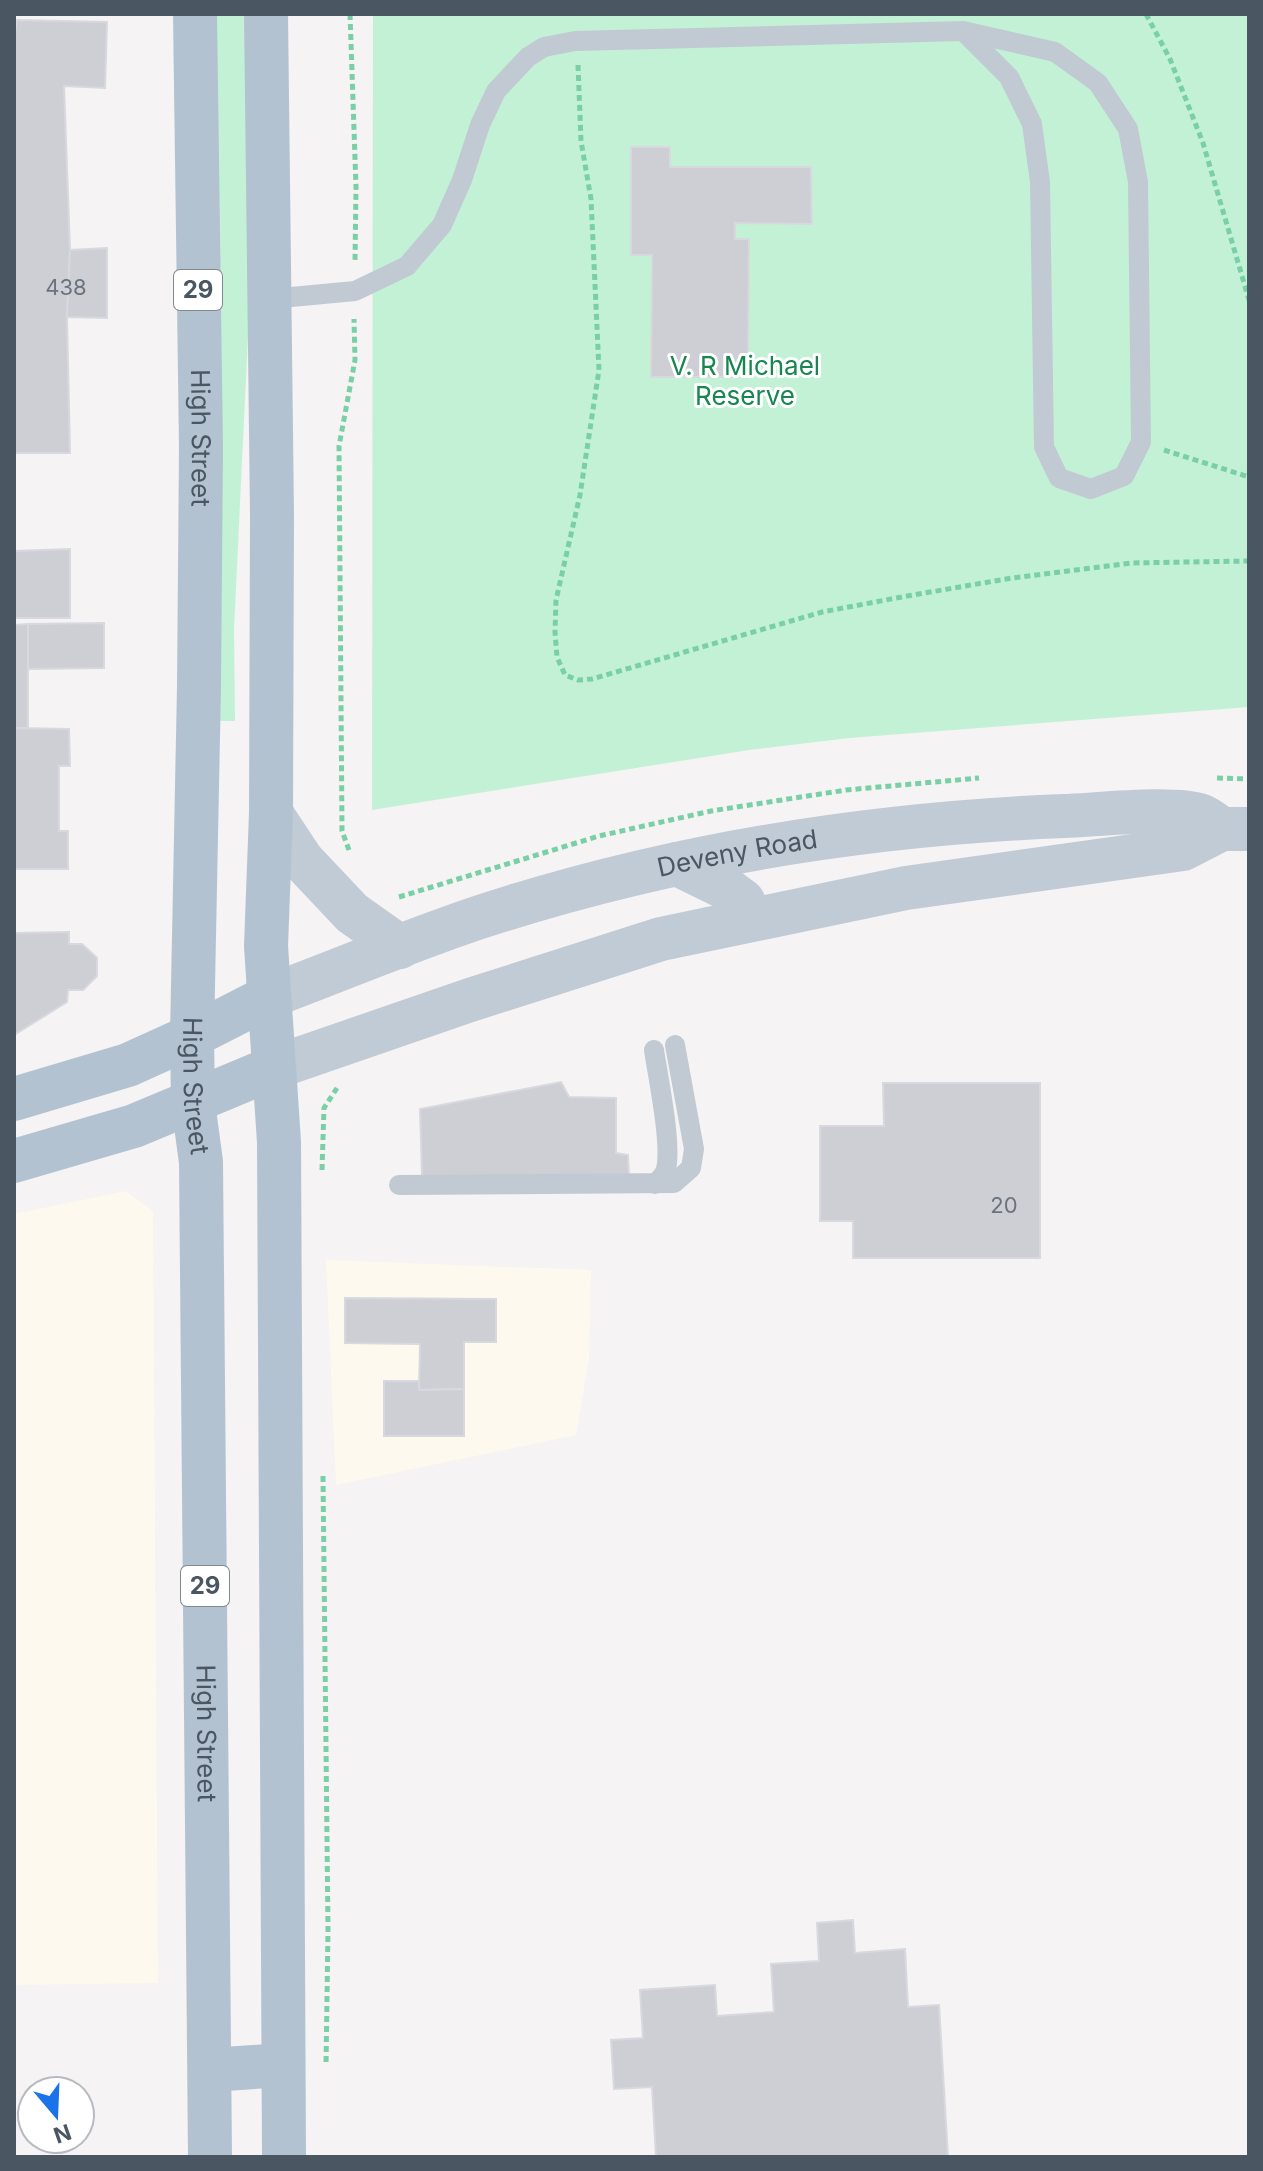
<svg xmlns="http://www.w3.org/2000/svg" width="1263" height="2171" font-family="Inter,sans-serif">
	<rect width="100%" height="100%" fill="#f5f3f3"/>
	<g fill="#fdf9ef">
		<polygon points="126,1191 153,1211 158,1983 14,1985 14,1214"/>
		<polygon points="326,1260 591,1270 589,1359 576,1435 336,1485"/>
	</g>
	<g fill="#c3f1d5">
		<polygon points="214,14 248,14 248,336 234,629 235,721 219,721"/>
		<polygon points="373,14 1249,14 1249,707 849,738 749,750 372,810"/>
	</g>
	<g fill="#cdcfd5" stroke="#d7d9de" stroke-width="2">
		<polygon points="17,20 107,22 105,88 64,86 70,250 67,317 70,453 14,453 14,39"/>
		<polygon points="631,147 670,147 670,167 811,167 812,224 735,223 735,239 749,239 748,377 651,377 652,255 631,255"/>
		<polygon points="107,248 107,318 67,317 70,250"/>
		<polygon points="70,549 70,618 14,618 14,551"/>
		<polygon points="104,623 104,668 27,669 28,624"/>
		<polygon points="28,624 28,728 14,728 14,625"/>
		<polygon points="14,728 69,729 70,766 59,766 59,831 68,831 68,869 14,869"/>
		<polygon points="69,932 69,944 82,944 97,958 97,976 83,990 68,990 67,1002 14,1035 14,933"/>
		<polygon points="561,1082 569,1097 616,1098 616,1153 628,1155 629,1177 422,1177 420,1109"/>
		<polygon points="883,1083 1040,1083 1040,1258 853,1258 853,1221 820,1221 820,1126 884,1126"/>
		<polygon points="345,1298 496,1299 496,1342 464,1342 464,1389 419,1390 420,1344 345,1343"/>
		<polygon points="384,1381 419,1381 419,1390 464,1389 464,1436 384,1436"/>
		<polygon points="853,1920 855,1953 905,1949 908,2007 939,2005 948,2157 656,2157 652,2087 614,2089 611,2040 643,2038 640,1990 715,1985 717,2016 774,2012 771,1964 819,1961 817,1923"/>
	</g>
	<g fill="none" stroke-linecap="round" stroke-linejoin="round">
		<g stroke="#7ad0a6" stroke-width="5" stroke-dasharray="6 4" stroke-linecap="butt">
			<polyline points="350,14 356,187 355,261"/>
			<polyline points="1146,14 1170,59 1203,143 1249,300"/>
			<polyline points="578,65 581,141 591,199 599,370 580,495 556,600 555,632 557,657 565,675 578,680 592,679 822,612 907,596 1012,578 1131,563 1249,561"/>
			<polyline points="1164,450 1249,477"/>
			<polyline points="1217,778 1249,779"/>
			<polyline points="349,850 342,831 339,446 355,360 354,319"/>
			<polyline points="399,897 599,836 711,811 846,790 979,778"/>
			<polyline points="322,1170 324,1108 337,1088"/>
			<polyline points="323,1476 328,1929 326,2066"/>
		</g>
		<g stroke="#c1cad2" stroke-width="20">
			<polyline points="270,299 355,291 407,266 442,225 462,180 480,125 496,91 528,57 544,47 575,41 963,31 1055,52 1098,83 1128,129 1138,182 1141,442 1124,476 1091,489 1059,478 1044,447 1040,182 1032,124 1009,77 963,31"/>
			<path d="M654,1050c4,27 18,94 12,119 -2,7 -6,10 -11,15"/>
			<polyline points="399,1185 674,1183 691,1168 694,1149 675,1045"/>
		</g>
		<g stroke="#c1cbd6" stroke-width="44">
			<polyline points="271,813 302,860 352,913 400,947"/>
			<polyline points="677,864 724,887 743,901 751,919"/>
			<path id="s1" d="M268,997c69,-26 138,-55 209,-79 189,-62 387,-94 587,-102 31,-1 112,-10 138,0 7,3 14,9 20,13"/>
			<polyline points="273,1068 470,1000 661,939 906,888 1183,849 1222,829 1249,829"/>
		</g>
		<g stroke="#b3c2d1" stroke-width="44">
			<path id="s2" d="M195,14l6,434 -2,239 -7,349 1,67 8,59 9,995"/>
			<polyline points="266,14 272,516 271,813 266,946 279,1142 284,2157"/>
			<polyline points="14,1099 128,1065 192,1036 268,997"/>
			<polyline points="14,1161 134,1126 273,1068"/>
			<polyline points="210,2070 283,2065"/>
		</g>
	</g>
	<g text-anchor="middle" stroke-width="6" stroke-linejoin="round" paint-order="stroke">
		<g font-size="22" fill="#6b747e">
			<text x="66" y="295">438</text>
			<text x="1004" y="1213">20</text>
		</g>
		<g fill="#fff" stroke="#808990" stroke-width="2">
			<rect x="174" y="270" width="48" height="40" rx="6"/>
			<rect x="181" y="1566" width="48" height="40" rx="6"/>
		</g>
		<g font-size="24" font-weight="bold" fill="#4a5661">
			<text x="198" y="298">29</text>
			<text x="205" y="1594">29</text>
		</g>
		<g font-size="26" fill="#17864f" stroke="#fff">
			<text x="745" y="375">V. R Michael<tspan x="745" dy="30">Reserve</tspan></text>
		</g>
		<g font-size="26" fill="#4a5661" stroke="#fff">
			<text dy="9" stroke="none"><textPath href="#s2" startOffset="424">High Street</textPath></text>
			<text dy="9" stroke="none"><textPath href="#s1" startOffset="492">Deveny Road</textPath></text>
			<text dy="9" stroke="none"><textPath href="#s2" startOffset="1072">High Street</textPath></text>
			<text dy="9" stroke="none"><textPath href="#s2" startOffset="1720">High Street</textPath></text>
		</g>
	</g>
	<rect width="1263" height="2171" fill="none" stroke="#4a5661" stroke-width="32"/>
	<g transform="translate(56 2115) rotate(161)"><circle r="38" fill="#ffffff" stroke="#b7bbc0" stroke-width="2"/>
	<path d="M0-6L14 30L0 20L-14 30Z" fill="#1a73e8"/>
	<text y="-12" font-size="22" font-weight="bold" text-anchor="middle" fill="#4a5661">N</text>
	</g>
</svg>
